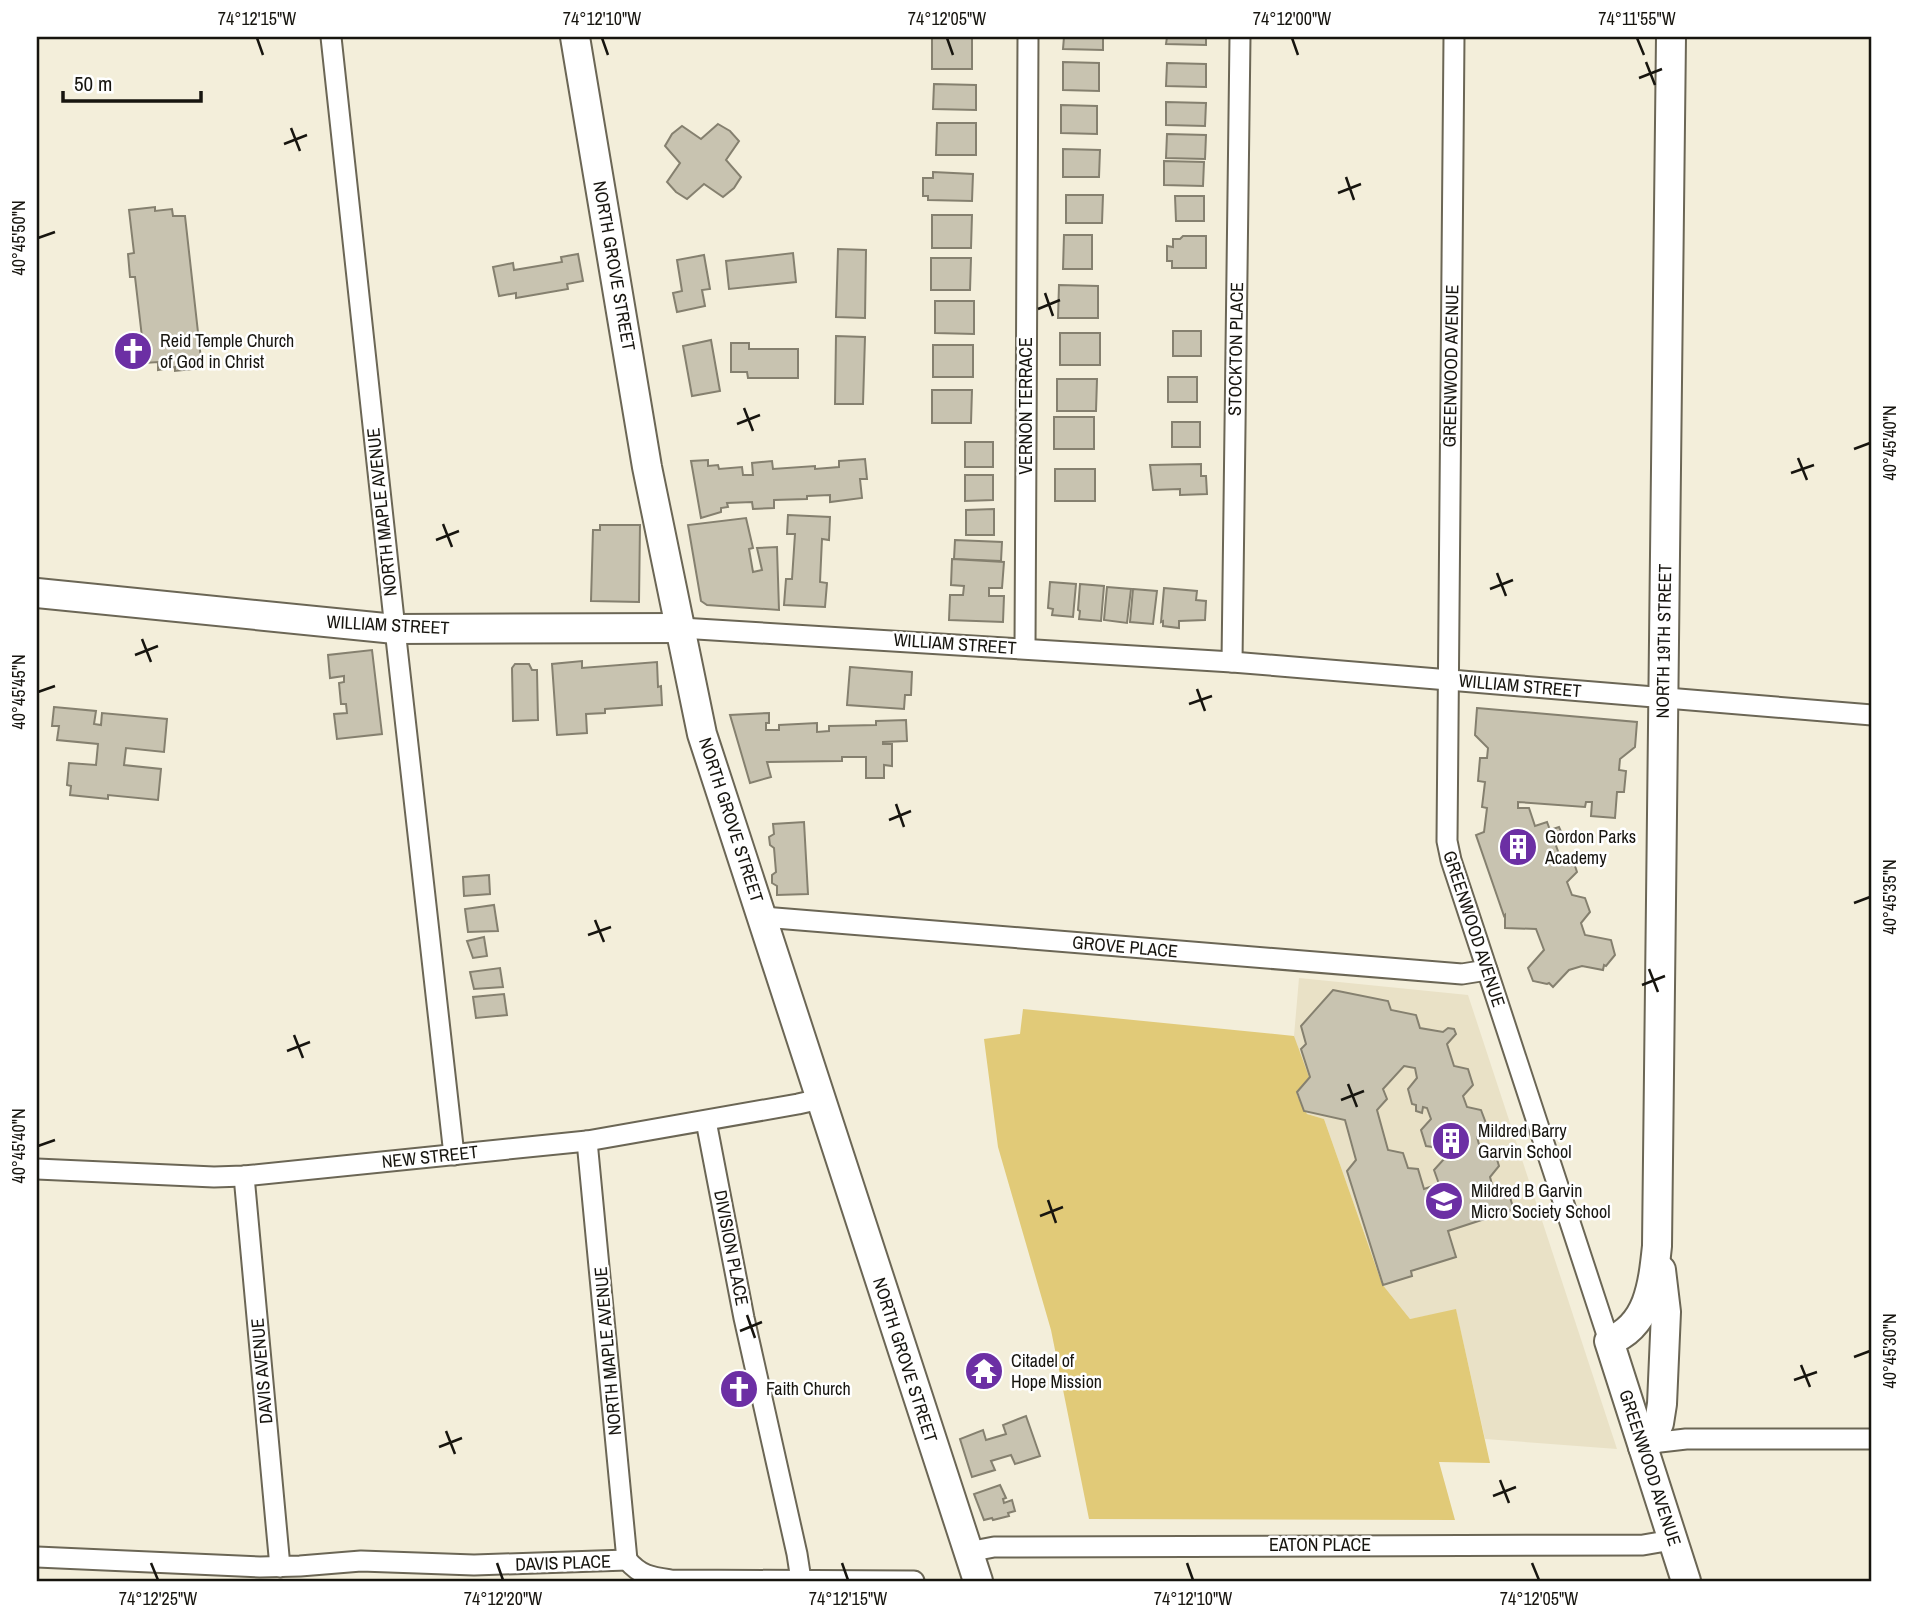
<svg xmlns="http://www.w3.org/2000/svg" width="1909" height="1618" font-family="'Archivo Narrow',sans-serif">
	<rect width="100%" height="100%" fill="#f3eeda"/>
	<polygon fill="#e9e1c6" points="1299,978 1468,995 1617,1449 1485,1439 1456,1310 1410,1319 1382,1284 1324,1119 1307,1114 1297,1094 1294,1036"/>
	<polygon fill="#e1ca78" points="1023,1009 1294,1036 1309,1077 1297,1095 1307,1114 1324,1119 1382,1284 1410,1319 1456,1309 1490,1463 1439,1462 1455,1520 1089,1519 1051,1330 998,1147 984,1039 1020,1034"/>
	<g fill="#c8c3b0" stroke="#85806f" stroke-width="2" fill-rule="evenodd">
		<rect x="932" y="37" width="40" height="32"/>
		<polygon points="1064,37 1103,37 1103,50 1063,49"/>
		<polygon points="1167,37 1206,37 1206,45 1166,44"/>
		<polygon points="1063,62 1099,63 1099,91 1063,90"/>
		<polygon points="1167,63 1206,64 1206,87 1166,86"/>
		<polygon points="934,84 976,85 976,110 933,109"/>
		<polygon points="1166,102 1206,103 1205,126 1166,125"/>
		<polygon points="1061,105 1097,106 1097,134 1061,133"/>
		<polygon points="937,123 976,123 976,155 936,155"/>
		<polygon points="718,124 730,131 739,141 726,160 741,177 734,188 723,197 704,184 687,199 676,192 667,182 680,163 665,146 672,134 682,126 701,139"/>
		<polygon points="1167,134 1206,135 1205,159 1166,158"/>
		<polygon points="1063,149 1100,150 1099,177 1063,177"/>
		<polygon points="1164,161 1204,162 1203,186 1164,185"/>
		<polygon points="933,172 973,174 972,201 928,200 928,196 923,196 923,178 933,178"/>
		<polygon points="1066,195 1103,195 1102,223 1066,223"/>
		<polygon points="1175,196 1204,196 1204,221 1176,221"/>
		<polygon points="155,207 155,211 172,209 173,216 185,216 202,368 175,371 175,367 158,370 158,362 145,363 135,277 130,277 128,254 134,253 129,210"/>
		<polygon points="932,215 972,215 971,248 932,248"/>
		<polygon points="1064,235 1092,235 1092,269 1063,269"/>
		<polygon points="1183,236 1206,236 1206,268 1172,268 1172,261 1167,261 1167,246 1173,247 1173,239 1180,239"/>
		<polygon points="838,249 866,250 865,318 836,317"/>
		<polygon points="793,253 796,282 729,289 726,261"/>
		<polygon points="578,254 583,281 567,284 568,289 516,298 516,293 499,296 493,267 513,263 514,270 562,262 561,257"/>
		<polygon points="704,255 710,289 702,290 705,306 677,312 673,293 682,291 677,260"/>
		<polygon points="931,258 971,258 970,290 931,290"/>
		<polygon points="1059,285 1098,286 1098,318 1058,318"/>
		<polygon points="935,301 974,301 974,334 935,333"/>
		<rect x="1173" y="331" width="28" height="25"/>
		<rect x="1060" y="333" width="40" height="32"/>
		<polygon points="836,336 865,337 863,404 835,404"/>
		<polygon points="711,340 720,391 692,396 683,346"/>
		<polygon points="731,343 749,343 749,349 798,349 798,378 748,378 747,372 731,372"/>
		<rect x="933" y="345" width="40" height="32"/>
		<rect x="1168" y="377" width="29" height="25"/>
		<polygon points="1057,379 1097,379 1096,411 1057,411"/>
		<polygon points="932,390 972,390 971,423 932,423"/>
		<rect x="1054" y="417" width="40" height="32"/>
		<rect x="1172" y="422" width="28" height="25"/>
		<rect x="965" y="442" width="28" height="25"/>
		<polygon points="865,459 867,479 860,479 862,498 830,502 830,495 807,496 807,499 774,500 774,508 753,509 752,502 727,503 728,507 721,508 721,512 701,518 691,461 708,460 708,466 718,465 719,469 742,467 743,475 753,475 752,463 772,461 773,469 815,466 815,469 839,467 839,461"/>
		<polygon points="1201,464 1201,476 1206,476 1207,494 1180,495 1180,489 1153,490 1150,465"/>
		<rect x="1055" y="469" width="40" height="32"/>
		<polygon points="965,475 993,475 993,500 965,501"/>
		<polygon points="994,509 994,535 966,535 966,510"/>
		<polygon points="788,515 830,517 829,540 822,539 820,582 827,583 825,607 784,605 786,579 792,579 795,534 787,534"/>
		<polygon points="746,518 753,548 749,549 753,572 762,570 757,548 777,547 779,610 707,605 701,601 688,525"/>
		<polygon points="600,525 640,525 639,602 591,601 593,530 600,530"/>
		<polygon points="955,540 1002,542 1001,561 954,559"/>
		<polygon points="952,559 1004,562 1002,588 989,588 989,596 1004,596 1003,622 949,620 950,595 963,595 964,586 951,585"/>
		<polygon points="1050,582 1076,584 1073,617 1052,615 1053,609 1048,608"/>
		<polygon points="1080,584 1104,586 1101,621 1079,619 1080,611 1078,610"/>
		<polygon points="1107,587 1131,589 1127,623 1104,620"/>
		<polygon points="1164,588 1197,591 1196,600 1206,601 1205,620 1179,621 1179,628 1163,626 1163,621 1161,622"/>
		<polygon points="1133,589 1157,591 1153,624 1130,622"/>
		<polygon points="372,650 382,734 337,739 334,714 347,713 346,704 341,704 339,683 344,682 344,676 330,678 328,655"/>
		<polygon points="582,661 582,668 657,662 658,687 661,686 662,705 605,709 605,713 586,714 587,733 557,735 552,664"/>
		<polygon points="515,664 529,664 532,670 537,670 538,720 513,721 512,668"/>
		<polygon points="850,667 912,672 911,695 905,695 904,709 847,705"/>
		<polygon points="54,707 96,711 94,724 101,725 102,713 167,719 164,752 126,748 124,765 161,769 158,800 108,795 108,799 70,795 71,786 67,785 69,763 96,765 98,744 57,740 59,726 52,726"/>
		<polygon points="1477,708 1637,722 1635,747 1620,759 1619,770 1626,771 1624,792 1617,792 1615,818 1591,816 1592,802 1586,802 1585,807 1518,802 1518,808 1529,808 1535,826 1547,822 1550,830 1559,827 1563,836 1554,840 1559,854 1572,857 1577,872 1567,882 1572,895 1585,898 1590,912 1581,923 1585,935 1611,940 1615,955 1606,966 1604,965 1603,970 1582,966 1569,970 1553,987 1549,983 1547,984 1533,981 1528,968 1544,950 1536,929 1505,928 1505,915 1504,916 1476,835 1484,832 1487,808 1482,807 1485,782 1478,781 1480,758 1487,758 1488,748 1475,735"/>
		<polygon points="769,713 769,723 766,723 766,730 779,730 779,725 817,723 817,732 829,731 829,726 876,725 876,721 906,720 907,741 883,742 883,744 892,744 892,766 884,765 884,778 866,778 866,757 842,757 842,761 767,762 771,777 750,783 730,715"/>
		<polygon points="804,822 808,894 777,895 777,886 772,883 772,875 776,872 774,848 770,845 769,837 774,834 773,824"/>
		<polygon points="489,875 490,894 464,896 463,877"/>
		<polygon points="494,905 498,931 468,932 465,909"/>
		<polygon points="484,937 487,956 473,958 467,941"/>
		<polygon points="500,968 503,987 474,989 470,972"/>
		<path d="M1333,990l55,11 3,9 25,5 4,13 23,4 5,-4 6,1 2,5 -9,10 7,22 14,3 5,16 -10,11 4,11 14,3 6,16 -10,11 3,11 14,2 5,16 -9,11 3,11 15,3 5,16 -4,4 -61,20 8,26 -45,14 1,5 -29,9 -36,-114 9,-11 -11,-40 -41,-9 -7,-19 13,-15 -9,-28 5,-5 -5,-18zM1404,1066l11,2 2,10 -9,11 4,15 4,1v6l6,2 1,-6 4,1 4,11 -10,11 5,16 14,2 4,11 -10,11 5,14 -15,5 -6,-20 -10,-1 -5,-15 -15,-3 -11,-40 10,-11 -4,-10z"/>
		<polygon points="504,994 507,1015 476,1018 473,997"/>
		<polygon points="1026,1416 1040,1456 1015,1464 1011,1455 991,1461 995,1470 972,1477 960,1439 983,1430 986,1440 1006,1434 1003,1425"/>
		<polygon points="1000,1485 1006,1498 1003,1499 1004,1503 1012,1500 1015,1511 1008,1513 1009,1516 993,1520 992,1518 984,1520 974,1494"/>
	</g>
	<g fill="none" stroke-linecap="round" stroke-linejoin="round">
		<defs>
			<g id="street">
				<polyline points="331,37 395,629 454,1155"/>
				<polyline points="1454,37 1447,841 1451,860 1609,1341"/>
				<polyline points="681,628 1232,662 1872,715"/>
				<polyline points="1025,648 1028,37"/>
				<polyline points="1232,662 1240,37"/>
				<polyline points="763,917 1462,974 1487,970"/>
				<polyline points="706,1121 744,1318 797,1554 801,1580"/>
				<polyline points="587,1141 627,1560"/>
				<polyline points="37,1169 214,1177 244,1176 587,1141 798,1104 820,1099"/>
				<polyline points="244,1176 280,1567"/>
				<polyline points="1643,1447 1660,1442 1686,1439 1872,1439"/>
				<polyline points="968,1552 994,1547 1643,1545 1672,1540"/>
				<polyline points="37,1557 260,1567 300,1566 361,1561 474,1565 627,1560"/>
				<path d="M627,1560c14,16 24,17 44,20l243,1"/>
			</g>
			<g id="secondary">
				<polyline points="575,37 647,467 702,734 978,1581"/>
				<path d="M1671,37l-14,1209c-4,38 -8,80 -48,95l77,240"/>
				<polyline points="37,593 395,629 681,628"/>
				<polyline points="1643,1447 1655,1432 1659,1423 1662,1404 1666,1312 1661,1270"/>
			</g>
		</defs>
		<use href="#street" stroke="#6b6655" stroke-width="23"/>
		<use href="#secondary" stroke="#6b6655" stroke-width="32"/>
		<use href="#street" stroke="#fff" stroke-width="19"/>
		<use href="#secondary" stroke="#fff" stroke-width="28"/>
	</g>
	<path fill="none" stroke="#17150f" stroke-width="2.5" d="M257,38l6,17M602,38l6,17M947,38l6,17M1292,38l6,17M1637,38l7,17M1646,62l9,23M1639,78l23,-9M291,128l9,23M284,144l23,-9M1346,177l8,23M1338,193l23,-9M38,238l17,-6M1045,293l8,23M1038,309l22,-9M744,408l9,23M737,424l23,-9M1854,449l16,-6M1798,458l9,22M1791,473l23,-8M443,524l9,23M436,540l23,-9M1497,573l9,23M1490,589l23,-9M142,639l9,23M135,655l23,-9M1197,689l8,22M38,692l17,-6M1189,704l23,-8M896,804l8,23M889,820l22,-9M1854,903l16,-6M595,920l9,22M588,935l23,-8M1649,969l9,23M1642,985l23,-9M294,1035l9,23M287,1051l23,-9M1348,1084l9,23M1341,1100l23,-9M38,1146l17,-6M1048,1200l8,23M1040,1216l23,-9M747,1315l8,23M740,1331l22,-9M1854,1357l16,-6M1801,1365l9,22M1794,1380l23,-8M446,1431l9,23M439,1447l23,-9M1500,1480l9,23M1493,1496l23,-9M151,1563l7,17M497,1563l6,17M842,1563l6,17M1187,1563l6,17M1532,1563l7,17"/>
	<defs>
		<symbol id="church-disc" viewBox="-11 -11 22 22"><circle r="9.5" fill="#6c2fa4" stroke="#fff"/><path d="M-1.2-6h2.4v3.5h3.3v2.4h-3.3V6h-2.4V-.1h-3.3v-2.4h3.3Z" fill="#fff"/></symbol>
		<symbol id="building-disc" viewBox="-11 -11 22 22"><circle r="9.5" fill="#6c2fa4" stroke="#fff"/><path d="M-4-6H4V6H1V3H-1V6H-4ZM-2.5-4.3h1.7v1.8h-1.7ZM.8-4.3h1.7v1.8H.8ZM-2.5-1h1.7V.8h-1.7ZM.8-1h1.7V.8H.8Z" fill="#fff"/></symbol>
		<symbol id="school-disc" viewBox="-11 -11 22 22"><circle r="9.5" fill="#6c2fa4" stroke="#fff"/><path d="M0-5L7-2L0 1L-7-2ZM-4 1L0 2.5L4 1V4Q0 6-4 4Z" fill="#fff"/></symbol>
		<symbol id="temple-disc" viewBox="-11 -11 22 22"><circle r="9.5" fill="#6c2fa4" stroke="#fff"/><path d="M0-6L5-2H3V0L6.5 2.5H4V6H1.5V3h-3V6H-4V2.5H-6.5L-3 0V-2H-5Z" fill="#fff"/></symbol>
	</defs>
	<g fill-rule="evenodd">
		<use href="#church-disc" x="111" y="329" width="44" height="44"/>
		<use href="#building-disc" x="1496" y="825" width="44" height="44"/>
		<use href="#building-disc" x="1429" y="1119" width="44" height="44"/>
		<use href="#school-disc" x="1422" y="1179" width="44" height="44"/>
		<use href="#temple-disc" x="962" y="1349" width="44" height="44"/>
		<use href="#church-disc" x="717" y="1367" width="44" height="44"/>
	</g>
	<g text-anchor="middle" stroke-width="5" stroke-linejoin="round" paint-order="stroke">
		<g font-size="18" fill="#17150f" stroke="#fff">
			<text transform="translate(614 266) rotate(80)" y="6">NORTH GROVE STREET</text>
			<text transform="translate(1236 349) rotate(-89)" y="6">STOCKTON PLACE</text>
			<text transform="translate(1451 366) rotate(-89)" y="6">GREENWOOD AVENUE</text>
			<text transform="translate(1026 406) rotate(-90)" y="6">VERNON TERRACE</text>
			<text transform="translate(382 512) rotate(-96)" y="6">NORTH MAPLE AVENUE</text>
			<text transform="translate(388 625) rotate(3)" y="6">WILLIAM STREET</text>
			<text transform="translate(1664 641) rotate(-89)" y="6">NORTH 19TH STREET</text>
			<text transform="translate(955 644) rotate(4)" y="6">WILLIAM STREET</text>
			<text transform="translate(1520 686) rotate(5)" y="6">WILLIAM STREET</text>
			<text transform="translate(731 820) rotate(72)" y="6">NORTH GROVE STREET</text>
			<text transform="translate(1474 929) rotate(72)" y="6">GREENWOOD AVENUE</text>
			<text transform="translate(1125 947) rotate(5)" y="6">GROVE PLACE</text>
			<text transform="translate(430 1157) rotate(-6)" y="6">NEW STREET</text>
			<text transform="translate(731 1248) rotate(79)" y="6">DIVISION PLACE</text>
			<text transform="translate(608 1351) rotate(-95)" y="6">NORTH MAPLE AVENUE</text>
			<text transform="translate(905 1360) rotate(72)" y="6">NORTH GROVE STREET</text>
			<text transform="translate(262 1371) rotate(-95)" y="6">DAVIS AVENUE</text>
			<text transform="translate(1650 1468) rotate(72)" y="6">GREENWOOD AVENUE</text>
			<text x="1320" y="1551">EATON PLACE</text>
			<text transform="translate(563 1563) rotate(-2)" y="6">DAVIS PLACE</text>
		</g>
		<g font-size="18" fill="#17150f" stroke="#fff" text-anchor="start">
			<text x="160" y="347">Reid Temple Church<tspan x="160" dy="21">of God in Christ</tspan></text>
			<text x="1545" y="843">Gordon Parks<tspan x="1545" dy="21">Academy</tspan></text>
			<text x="1478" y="1137">Mildred Barry<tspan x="1478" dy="21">Garvin School</tspan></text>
			<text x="1471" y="1197">Mildred B Garvin<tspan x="1471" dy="21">Micro Society School</tspan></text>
			<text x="1011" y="1367">Citadel of<tspan x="1011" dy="21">Hope Mission</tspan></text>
			<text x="766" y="1395">Faith Church</text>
		</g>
	</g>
	<rect width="1909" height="1618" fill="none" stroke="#ffffff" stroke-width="77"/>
	<path d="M63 91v10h138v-10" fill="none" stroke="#17150f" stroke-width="3.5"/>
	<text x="74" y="91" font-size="21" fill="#17150f" stroke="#ffffff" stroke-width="5" paint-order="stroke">50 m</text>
	<rect x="38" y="38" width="1832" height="1542" fill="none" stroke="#17150f" stroke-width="2.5"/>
	<g font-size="18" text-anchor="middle" fill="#17150f">
		<text x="257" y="25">74°12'15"W</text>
		<text x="602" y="25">74°12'10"W</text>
		<text x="947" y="25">74°12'05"W</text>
		<text x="1292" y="25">74°12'00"W</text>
		<text x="1637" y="25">74°11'55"W</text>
		<text transform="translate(19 238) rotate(-90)" y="6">40°45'50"N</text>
		<text transform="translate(1890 443) rotate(-90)" y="6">40°45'40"N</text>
		<text transform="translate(19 692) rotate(-90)" y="6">40°45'45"N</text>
		<text transform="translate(1890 897) rotate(-90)" y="6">40°45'35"N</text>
		<text transform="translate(19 1146) rotate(-90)" y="6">40°45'40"N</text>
		<text transform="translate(1890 1351) rotate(-90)" y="6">40°45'30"N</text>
		<text x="158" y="1605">74°12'25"W</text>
		<text x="503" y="1605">74°12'20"W</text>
		<text x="848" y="1605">74°12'15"W</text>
		<text x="1193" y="1605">74°12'10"W</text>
		<text x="1539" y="1605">74°12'05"W</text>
	</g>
</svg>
